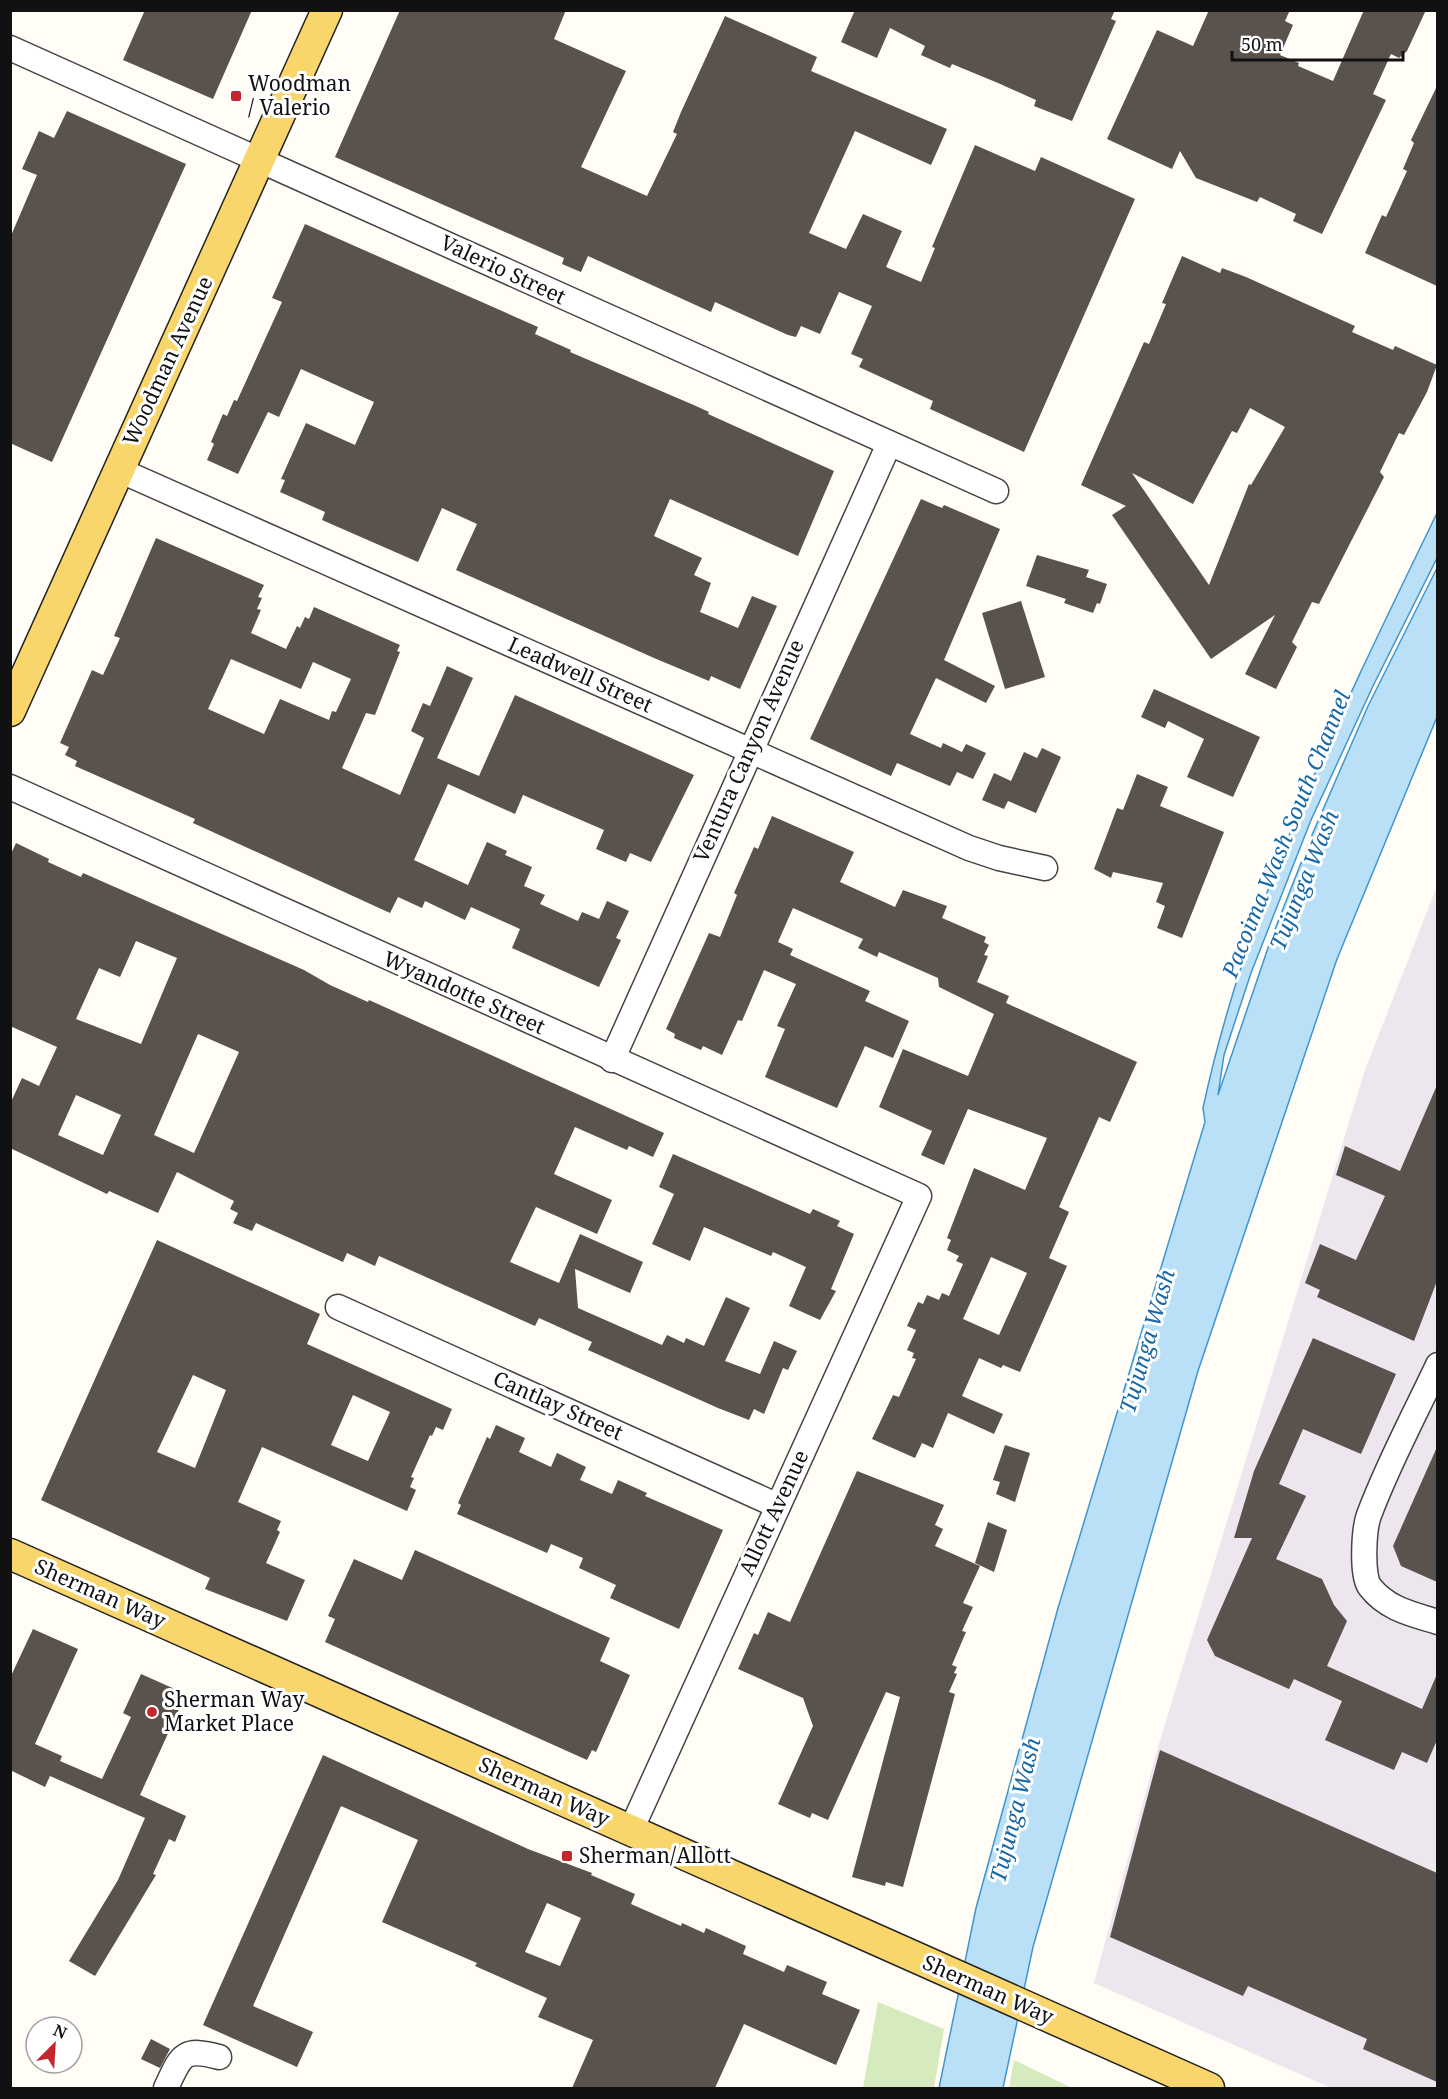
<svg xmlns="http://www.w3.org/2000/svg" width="1448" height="2099" font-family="'Noto Serif',serif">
	<rect width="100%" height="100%" fill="#fffdf5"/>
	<polygon fill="#eee6ef" points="1437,886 1437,2088 1331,2088 1094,1983 1158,1747 1365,1070"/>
	<g fill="#d5ebbd">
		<polygon points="878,2002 944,2029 934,2088 863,2088"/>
		<polygon points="1014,2060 1072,2088 1009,2088"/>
	</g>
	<path fill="#b9e0f7" stroke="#3f96cf" stroke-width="1.5" d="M1437,513v45l-64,128 -62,134 -60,153 -27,82 -6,40 52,-153 42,-107 56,-129 69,-138v149l-100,242 -139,412 -165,576 -30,141h-64l37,-180 82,-300 147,-486 -2,-14c45,-210 141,-403 234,-595z"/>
	<g fill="#5a524d" fill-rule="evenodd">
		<polygon points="145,10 252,10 213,99 123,60"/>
		<polygon points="400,10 566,10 554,39 626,71 581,167 647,196 677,134 673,132 681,112 725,16 817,57 811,71 947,129 931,165 855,131 809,233 846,249 863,214 902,231 886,267 921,282 935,248 932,247 975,145 1035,171 1041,157 1135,199 1024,452 930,409 933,401 859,367 863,359 851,354 872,306 839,292 820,334 801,326 796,337 788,335 715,302 711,312 588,256 581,272 562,264 564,258 335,157"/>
		<polygon points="855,10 1115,10 1111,19 1116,21 1072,121 1034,106 1036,100 998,83 952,64 950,68 921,55 925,46 890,28 877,58 841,42"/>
		<polygon points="1209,10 1290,10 1285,21 1293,25 1280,55 1299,63 1298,66 1333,81 1364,10 1426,10 1407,51 1399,58 1391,54 1373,94 1386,100 1322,234 1293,221 1296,214 1260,197 1257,202 1196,178 1180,151 1172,169 1107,139 1157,30 1193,46"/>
		<polygon points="1437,86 1437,286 1365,253 1382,215 1386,217 1407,171 1403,169 1414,143 1411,140"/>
		<polygon points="67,111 186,164 52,462 10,443 10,238 37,175 22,169 39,131 54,138"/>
		<polygon points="305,224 538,327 535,334 571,350 570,352 696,406 709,412 708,414 834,471 798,556 670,499 654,536 702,558 694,575 711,583 700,612 738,628 752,596 777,606 740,689 711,676 709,681 654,658 456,570 477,524 442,508 418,562 322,520 325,512 280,492 285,480 281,479 306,423 355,445 374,402 301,369 279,417 268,412 238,474 207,460 214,444 211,442 223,414 227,416 234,400 237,401 282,302 272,298"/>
		<path d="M1182,256l38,17 2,-5 24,9 109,49 -3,6 41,18 2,-4 42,19 -10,27 -23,43 -5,-2 -19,39 4,5 -65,127 -7,-2 -20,40 5,5 -21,42 -31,-15 30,-59 -64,44 -99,-144 14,-9 -45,-21 63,-143 5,2 17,-40 -4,-1zM1250,408l35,19 -34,58 -2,-1 -40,101 -77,-112 61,31 39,-73 5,2z"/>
		<polygon points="921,499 942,508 944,505 1000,529 944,660 995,686 986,703 936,678 910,734 941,748 943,743 962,752 966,744 986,753 973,779 957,772 950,786 897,763 891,776 810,739"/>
		<path d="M156,538l108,47 -6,12 4,1 -5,11 4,1 -10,23 35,16 11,-23 3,2 5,-11 4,2 5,-12 86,38 -3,6 3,1 -25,63 -9,-2 -24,55 58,27 24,-57 -13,-7 12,-28 7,3 17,-40 26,12 -36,80 42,18 36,-81 179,80 -43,87 -21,-9 -4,9 -30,-13 8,-19 -81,-35 -8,19 -67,-30 -34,76 54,25 19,-43 20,9 -2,4 27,12 -8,19 21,9 -5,9 38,17 4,-9 17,7 8,-18 22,10 -13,27 5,2 -22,47 -87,-39 8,-19 -49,-22 -6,13 -40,-19 -3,7 -24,-11 -8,16 -197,-90 2,-4 -120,-53 2,-5 -12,-6 4,-8 -9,-4 32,-73 11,5 17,-37 -6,-2zM231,659l70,30 12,-27 38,17 -15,33 -4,-1 -3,9 -49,-21 -16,35 -56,-25z"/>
		<polygon points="1037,555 1089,570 1086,577 1107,584 1100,604 1097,603 1093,613 1064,603 1066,599 1026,586"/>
		<polygon points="1021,601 1045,677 1005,689 982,613"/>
		<polygon points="1154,689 1260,737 1233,797 1187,777 1204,739 1168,721 1165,728 1141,717"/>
		<polygon points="1042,748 1061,757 1036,813 1008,801 1004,809 982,800 994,773 1011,781 1024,752 1037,758"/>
		<polygon points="1137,774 1168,787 1160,806 1224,832 1182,938 1157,928 1165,906 1156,902 1163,883 1113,872 1111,878 1094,869 1117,808 1123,810"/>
		<path d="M772,816l82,36 -14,30 55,25 8,-17 44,16 -5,12 44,19 -2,5 5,3 -5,10 4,1 -11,26 32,14 -3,7 131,59 -27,60 -11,-5 -40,90 10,5 -20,46 18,8 -47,106 -17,-7 -2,3 -22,-10 -17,38 41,18 -9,20 -46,-21 -15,35 -11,-5 -7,15 -43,-19 21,-44 6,2 17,-38 -4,-1 2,-5 -7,-3 9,-20 -9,-4 11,-24 5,2 4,-9 12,5 3,-7 7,3 14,-32 -7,-3 3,-5 -12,-6 4,-10 -4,-2 27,-70 51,22 22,-52 -79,-29 -24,56 -23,-10 11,-24 -53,-24 24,-58 65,27 26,-62 -55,-27 -1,-9 -59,-26 -2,5 -19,-9 5,-9 -70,-31 -15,34 15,7 -3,6 80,36 -5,10 44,20 -16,37 -28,-12 -28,62 -72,-31 20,-48 -8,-3 19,-42 -32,-14 -22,51 -4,-1 -16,35 -19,-9 -2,4 -27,-12 1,-4 -9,-5 43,-96 11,4 17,-42 -3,-2 20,-46 4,2zM991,1257l36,16 -28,62 -36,-16z"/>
		<path d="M16,843l33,16 -1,3 33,15 2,-4 221,97 26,15 38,17 1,-2 295,133 -11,24 -24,-11 -2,4 -52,-23 -21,47 58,26 -15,34 -61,-27 -26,55 49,21 21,-49 63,28 -13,31 -55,-24 3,39 84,37 5,-10 17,8 2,-5 18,8 22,-49 24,11 -25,53 35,13 14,-33 23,10 -9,19 -5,-2 -19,46 -10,-5 -5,11 -31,-12 -130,-58 4,-8 -53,-24 -4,8 -156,-70 -4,10 -28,-13 -4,9 -87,-39 -4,8 -19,-8 5,-10 -8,-4 4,-8 -57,-29 -19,41 -49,-22 -2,3 -97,-46v-44l12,-26 17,8 18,-39 -47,-21v-170zM136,941l41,17 -36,86 -65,-25 23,-51 21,9zM198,1034l41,18 -45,101 -40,-18zM76,1095l45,20 -18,40 -45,-20z"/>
		<polygon points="1437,1085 1437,1281 1414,1341 1317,1297 1320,1290 1305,1283 1320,1244 1356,1260 1385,1196 1336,1175 1345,1146 1400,1171"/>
		<polygon points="673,1154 810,1214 813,1209 840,1221 837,1226 854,1234 831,1289 836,1291 820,1320 789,1306 806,1267 773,1252 771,1256 704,1227 690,1261 652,1244 674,1194 659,1187"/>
		<path d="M157,1240l163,74 -13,30 145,65 -9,21 -7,-3 -4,9 -2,-1 -19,42 3,1 -4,9 6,3 -9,21 -145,-64 -24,55 43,19 -4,9 3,2 -14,31 39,17 -18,41 -82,-32 5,-11 -169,-78zM193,1375l33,15 -31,78 -38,-16zM353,1395l37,17 -22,49 -37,-16z"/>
		<polygon points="1313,1338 1396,1374 1361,1454 1303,1429 1279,1484 1306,1496 1276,1559 1322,1579 1334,1605 1347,1621 1327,1666 1422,1709 1437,1674 1437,1740 1427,1763 1402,1752 1394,1770 1325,1740 1342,1701 1294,1679 1289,1689 1215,1656 1207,1640 1252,1538 1234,1538 1254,1471"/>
		<polygon points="496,1425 525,1438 519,1452 551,1467 557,1453 586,1467 580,1480 612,1494 618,1480 647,1493 645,1496 723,1530 679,1629 610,1598 616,1585 579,1568 583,1558 551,1544 547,1553 457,1514 461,1505 458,1503 487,1437 490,1439"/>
		<polygon points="1005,1445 1030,1453 1015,1502 996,1494 1000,1482 993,1480"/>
		<polygon points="1437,1447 1437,1582 1401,1566 1393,1546"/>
		<polygon points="857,1471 944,1505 935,1525 943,1529 935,1546 980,1566 963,1603 973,1607 962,1631 966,1632 952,1665 957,1667 954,1673 957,1674 949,1692 955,1694 903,1887 886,1882 885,1886 852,1877 900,1697 886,1692 828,1820 812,1813 810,1818 778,1804 813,1726 803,1698 738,1669 754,1633 758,1635 768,1612 790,1622"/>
		<polygon points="988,1522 1007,1530 994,1572 975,1563"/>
		<polygon points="415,1550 610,1638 600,1661 630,1675 596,1752 592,1750 587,1760 325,1642 335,1619 328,1616 354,1559 402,1580"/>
		<polygon points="33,1629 78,1649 35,1744 62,1756 60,1761 102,1779 131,1717 123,1713 141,1674 186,1694 140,1795 186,1816 175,1842 169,1839 153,1874 156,1875 95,1976 69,1961 118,1880 145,1818 50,1776 45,1787 10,1770 10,1678"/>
		<polygon points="1160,1750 1437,1873 1437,2082 1363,2049 1367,2039 1248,1986 1243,1996 1110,1937"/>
		<path d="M323,1755l205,94 64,24 -1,2 44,19 -4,10 50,22 1,-3 22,10 2,-5 40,18 -3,8 41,18 3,-7 40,17 -5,12 38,16 -24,55 -92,-41 -29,64h-143l21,-48 -55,-23 9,-19 -72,-32 2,-3 -95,-41 36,-82 -77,-34 -88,200 60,26 -16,35 -94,-42zM547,1903l34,15 -21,48 -35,-14z"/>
		<polygon points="151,2039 170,2049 160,2068 141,2059"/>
	</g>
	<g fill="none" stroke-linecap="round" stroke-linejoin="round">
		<defs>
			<g id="minor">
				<polyline points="10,48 996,491"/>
				<polyline points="119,470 969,848 999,858 1045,868"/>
				<polyline points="10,787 919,1196 631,1830"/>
				<polyline points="612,1060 889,444"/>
				<polyline points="338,1307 778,1506"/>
				<path d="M1438,1365c-23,49 -50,99 -69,150 -5,13 -8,61 1,72 17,22 42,27 68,35"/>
				<path d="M166,2088c15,-32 16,-41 53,-31"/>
			</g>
			<g id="major">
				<polyline points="10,711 327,10"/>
				<polyline points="10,1554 1209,2088"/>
			</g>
		</defs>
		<use href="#minor" stroke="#444" stroke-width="27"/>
		<use href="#major" stroke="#222" stroke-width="33"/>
		<use href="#minor" stroke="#fff" stroke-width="24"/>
		<use href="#major" stroke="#f9d66b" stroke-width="30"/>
	</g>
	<g fill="#c4262e" stroke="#fff" stroke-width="2">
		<rect x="230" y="90" width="12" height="12" rx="3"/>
		<circle cx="152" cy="1712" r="6"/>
		<rect x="561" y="1850" width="12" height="12" rx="3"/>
	</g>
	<g text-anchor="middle" stroke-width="6" stroke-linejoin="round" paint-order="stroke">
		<g font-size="21" fill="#111" stroke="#fff" text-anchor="start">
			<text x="248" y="91">Woodman<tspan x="248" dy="24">/ Valerio</tspan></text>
			<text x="164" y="1707">Sherman Way<tspan x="164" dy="24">Market Place</tspan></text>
			<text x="579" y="1863">Sherman/Allott</text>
		</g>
		<g font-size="21" fill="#111" stroke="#fff">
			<text transform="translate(503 270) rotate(25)" y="7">Valerio Street</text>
			<text transform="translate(168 361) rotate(-65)" y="7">Woodman Avenue</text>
			<text transform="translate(580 675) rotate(24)" y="7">Leadwell Street</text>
			<text transform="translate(749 751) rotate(-66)" y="7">Ventura Canyon Avenue</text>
			<text transform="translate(464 993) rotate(24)" y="7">Wyandotte Street</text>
			<text transform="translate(558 1406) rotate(24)" y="7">Cantlay Street</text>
			<text transform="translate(774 1513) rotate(-65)" y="7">Allott Avenue</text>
			<text transform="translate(100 1594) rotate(24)" y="7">Sherman Way</text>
			<text transform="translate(544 1792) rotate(24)" y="7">Sherman Way</text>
			<text transform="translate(988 1990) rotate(24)" y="7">Sherman Way</text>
		</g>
		<g font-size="22" font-style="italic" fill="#1768a6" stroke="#fff">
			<text transform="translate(1286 834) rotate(-68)" y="8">Pacoima Wash South Channel</text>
			<text transform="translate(1304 880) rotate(-68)" y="8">Tujunga Wash</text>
			<text transform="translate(1147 1341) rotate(-74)" y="8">Tujunga Wash</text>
			<text transform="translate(1015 1810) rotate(-76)" y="8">Tujunga Wash</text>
		</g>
	</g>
	<rect width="1448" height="2099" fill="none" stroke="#111111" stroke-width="24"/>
	<g transform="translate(54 2045) rotate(24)"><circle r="28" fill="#ffffff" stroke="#a0a0a0" stroke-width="1.5"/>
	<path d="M0-4.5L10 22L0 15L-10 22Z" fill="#c4262e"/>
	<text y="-9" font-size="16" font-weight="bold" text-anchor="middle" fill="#111111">N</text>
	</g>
	<path d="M1232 51v9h171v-9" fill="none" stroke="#111111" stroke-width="3"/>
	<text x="1241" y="51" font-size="18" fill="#111111" stroke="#ffffff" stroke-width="4.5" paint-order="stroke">50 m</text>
</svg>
